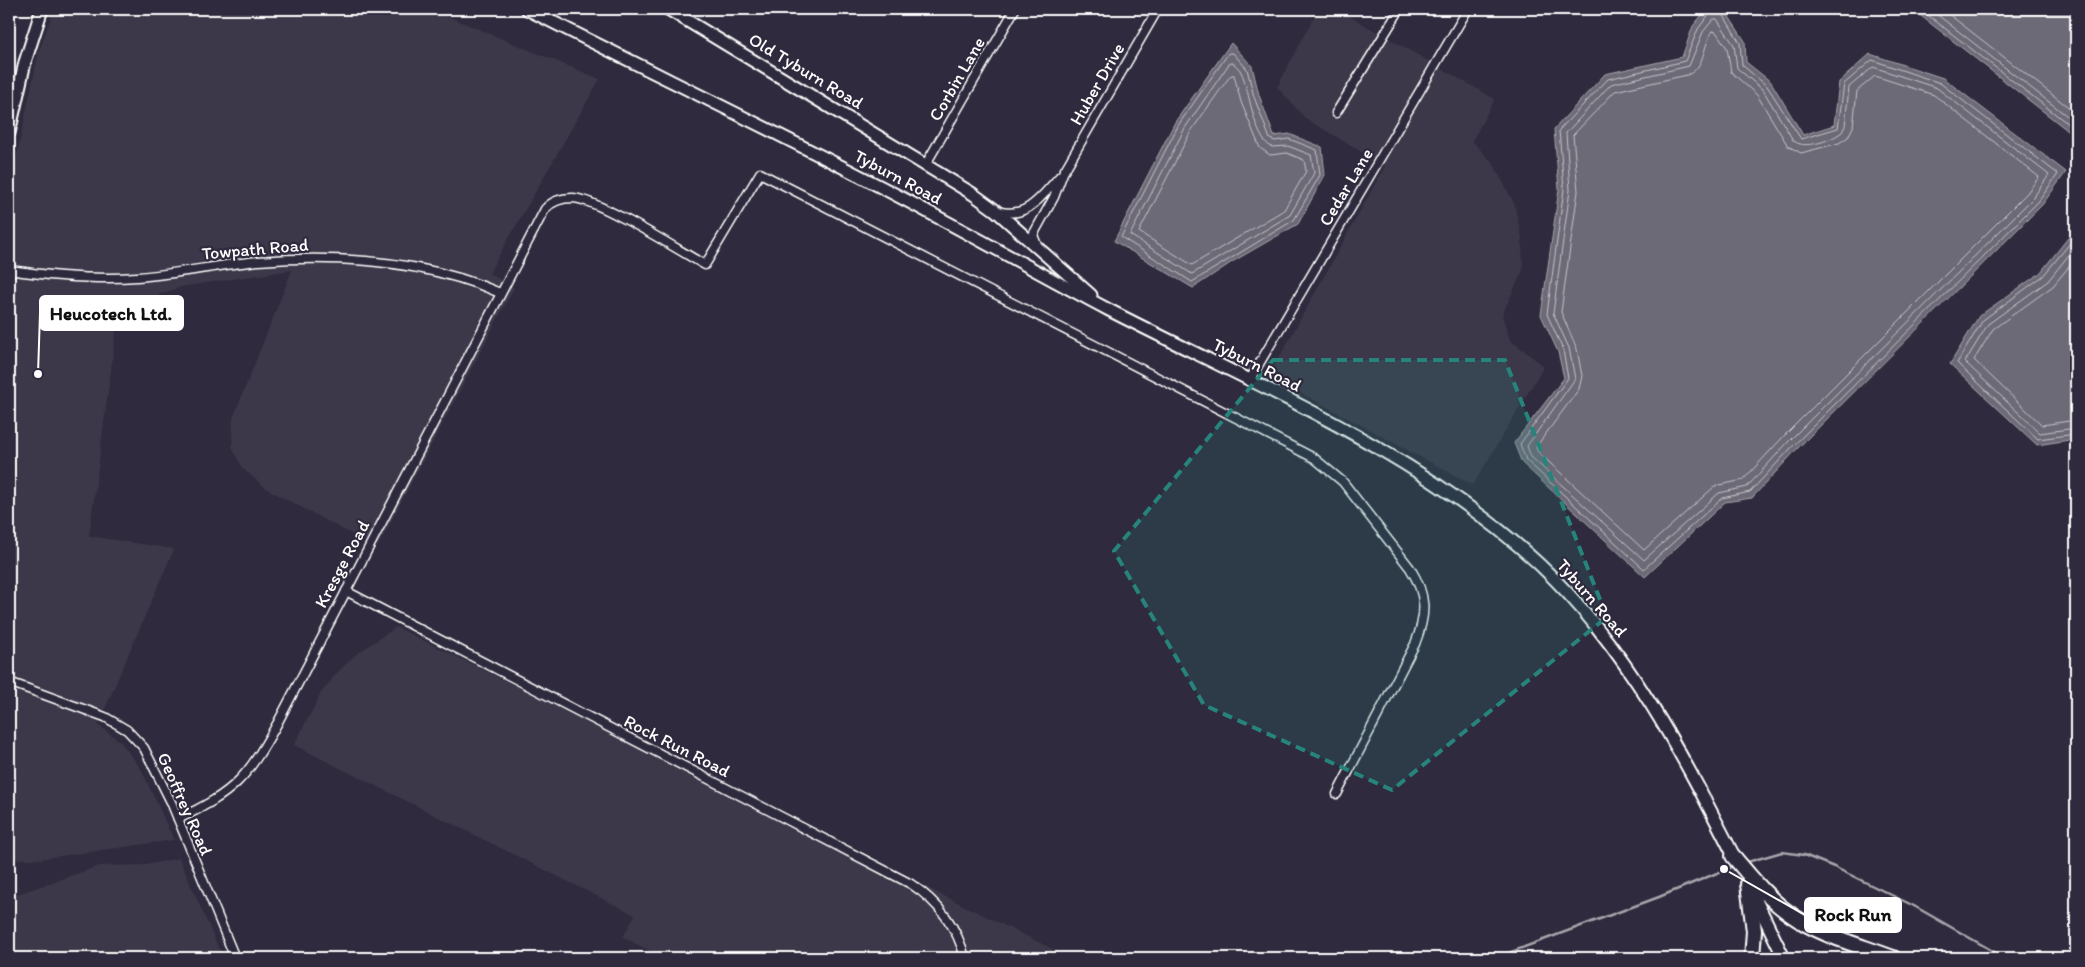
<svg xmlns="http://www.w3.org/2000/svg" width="2085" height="967" font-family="Itim,sans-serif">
	<rect width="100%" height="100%" fill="#2f2a3d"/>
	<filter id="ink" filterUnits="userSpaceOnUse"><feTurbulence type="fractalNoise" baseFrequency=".02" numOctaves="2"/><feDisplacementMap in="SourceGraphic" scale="10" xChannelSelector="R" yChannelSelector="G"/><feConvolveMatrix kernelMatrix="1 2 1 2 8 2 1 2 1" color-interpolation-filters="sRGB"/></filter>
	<g filter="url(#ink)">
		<g fill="#3c3749">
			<polygon points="54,9 430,9 600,79 489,273 514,288 378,546 353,535 267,489 242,468 232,447 233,418 292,270 181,287 119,309 89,536 174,549 98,725 120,741 141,769 174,840 39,859 9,859 9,206 13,173 39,51"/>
			<polygon points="1318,9 1337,9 1495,99 1472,141 1493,163 1514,203 1522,238 1523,270 1502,315 1510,340 1544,366 1473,485 1269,376 1385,166 1305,118 1277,87"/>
			<polygon points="396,627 1071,958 663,958 623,937 635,915 294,745 321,693 336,674 355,655"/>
			<polygon points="179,858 223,958 9,958 9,897 99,866 145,865"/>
		</g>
		<g fill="#6d6a77" stroke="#a7a6ad">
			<polygon points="1707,9 1724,9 1745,41 1746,62 1771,82 1803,135 1834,125 1839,82 1870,54 1943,78 2066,172 2042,205 1797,449 1752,498 1725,502 1645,577 1522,463 1514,443 1564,378 1558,352 1541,315 1559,189 1554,129 1605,74 1682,57 1693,26"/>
			<polygon points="1912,9 2076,9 2076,137"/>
			<polygon points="1231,43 1252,66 1259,95 1274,136 1289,134 1322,147 1325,175 1298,224 1232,262 1193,288 1114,241 1175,122"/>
			<polygon points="2076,228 2076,439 2037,445 1950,364 1979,316 2040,273"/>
		</g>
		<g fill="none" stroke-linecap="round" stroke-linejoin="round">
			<g stroke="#c5c3c9" stroke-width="1">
				<polyline points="1711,9 1710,13 1698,29 1685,61 1608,79 1559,130 1564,189 1547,314 1563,350 1568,378 1520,444 1526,460 1644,569 1722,498 1750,492 1793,446 2038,202 2058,174 1940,83 1872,60 1844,84 1838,128 1801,139 1767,86 1742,65 1740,43 1720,9"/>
				<polyline points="1920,9 2076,130"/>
				<polyline points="1930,9 2076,123"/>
				<polyline points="1942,9 2076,113"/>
				<path d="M1714,19h3l17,26 3,23 26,22 30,50c10,11 39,0 49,-8l3,-6 4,-39 24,-20 64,21 112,87 -16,23 -244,243 -42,46 -28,6 -75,67 -113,-103 -4,-11 48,-67 -6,-31 -16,-35 17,-123 -4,-57 45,-49 78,-18 14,-34z"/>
				<path d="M1713,31l3,1 11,16 4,24 26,23 31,51 13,7 38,-10 9,-6 5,-10 4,-36 18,-15 59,19 105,82 -12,16 -243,243 -41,44 -28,6 -71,64 -106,-98 -2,-5 43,-58 3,-13 -5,-27 -16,-37 17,-121 -5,-56 42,-44 72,-16c19,-7 15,-30 26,-44z"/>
				<polygon points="1229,53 1233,53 1247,69 1254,97 1270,139 1275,141 1289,139 1317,150 1320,175 1294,220 1192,282 1121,237 1179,124"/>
				<path d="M1230,63h3c3,3 7,6 8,9 9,17 12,67 31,75l16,-1 23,9 3,18 -24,42 -98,59 -62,-39 55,-107z"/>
				<polygon points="1234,75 1241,102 1260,148 1270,155 1287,153 1304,160 1306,171 1284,210 1192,265 1139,232 1191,131 1230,76"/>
				<polyline points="2076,236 2043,276 1983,320 1957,363 2038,439 2076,434"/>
				<polyline points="2076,246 2048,281 1988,324 1965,362 2040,433 2076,428"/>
				<polyline points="2076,258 2053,286 1993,329 1974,360 2042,425 2076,420"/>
			</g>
			<g stroke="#a7a6ad" stroke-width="2.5">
				<polyline points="1744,863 1782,852 1804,855 1834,867 1914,906 2005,958"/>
				<polyline points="1495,958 1659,897 1734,866"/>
			</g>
			<defs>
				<g id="street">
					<polyline points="1336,113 1400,9"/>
					<polyline points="926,164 1015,9"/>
					<path d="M998,211c30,9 45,-17 63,-36"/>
					<polyline points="1037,245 1033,235 1054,197 1063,173 1158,9"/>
					<path d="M9,270c42,6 86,10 128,7 41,-3 80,-12 121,-16 81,-6 166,-1 242,32"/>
					<polyline points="1249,381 1468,9"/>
					<path d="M346,591l565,293c27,18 46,42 54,74"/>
					<polyline points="9,682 105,717 127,730 144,748 171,802 235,958"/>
					<path d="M178,819c57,-27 68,-40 99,-95l268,-515c7,-8 17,-11 28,-11 27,2 105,52 132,67l55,-92 554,285 29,24 67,86c17,27 17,46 5,76l-78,150"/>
				</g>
				<g id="secondary">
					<path d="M527,9c118,60 237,117 354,178 77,40 152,83 228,123 146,75 310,142 431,255 88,83 143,191 197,297"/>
					<polyline points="668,9 973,194 995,210 1091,295"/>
					<polyline points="9,133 25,62 42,9"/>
					<polyline points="1751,890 1784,958"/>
				</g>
				<g id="highway">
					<path d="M1733,856c18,21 34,42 57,58 29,21 69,31 103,44"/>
					<polyline points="1748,884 1754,931 1752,958"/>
				</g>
			</defs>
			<use href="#street" stroke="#fff" stroke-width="11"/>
			<use href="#secondary" stroke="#fff" stroke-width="15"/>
			<use href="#highway" stroke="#fff" stroke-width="18"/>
			<use href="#street" stroke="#2f2a3d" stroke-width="8"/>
			<use href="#secondary" stroke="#2f2a3d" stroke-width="11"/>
			<use href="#highway" stroke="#2f2a3d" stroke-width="14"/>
		</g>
	</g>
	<path fill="#27847c" fill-opacity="0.2" stroke="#27847c" stroke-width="4" stroke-dasharray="10 6" stroke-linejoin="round" d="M1273,360h232l102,257 -215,173 -188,-85 -90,-154z"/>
	<g text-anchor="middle" stroke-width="4.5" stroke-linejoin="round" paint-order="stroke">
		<g font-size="18" fill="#fff" stroke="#2f2a3d">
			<text transform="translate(806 71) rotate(31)" y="6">Old Tyburn Road</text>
			<text transform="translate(957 79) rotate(-60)" y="6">Corbin Lane</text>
			<text transform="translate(1097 84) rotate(-60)" y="6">Huber Drive</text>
			<text transform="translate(898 177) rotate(28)" y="6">Tyburn Road</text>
			<text transform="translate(1346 187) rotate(-59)" y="6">Cedar Lane</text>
			<text transform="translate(255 249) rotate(-5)" y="6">Towpath Road</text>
			<text transform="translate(1257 365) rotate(27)" y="6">Tyburn Road</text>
			<text transform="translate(342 564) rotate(-62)" y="6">Kresge Road</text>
			<text transform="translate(1592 598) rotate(49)" y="6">Tyburn Road</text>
			<text transform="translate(677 746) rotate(27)" y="6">Rock Run Road</text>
			<text transform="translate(185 804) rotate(66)" y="6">Geoffrey Road</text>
		</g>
	</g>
	<path fill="none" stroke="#fff" stroke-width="2" d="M38 374L40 313M1724 869L1805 915"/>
	<g fill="#fff" stroke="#2f2a3d" stroke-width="2">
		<circle cx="38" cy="374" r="5"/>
		<circle cx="1724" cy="869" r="5"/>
	</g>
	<g fill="#fff" stroke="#fff" stroke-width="2">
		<rect x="40" y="296" width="143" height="34" rx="5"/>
		<rect x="1805" y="898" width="96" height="34" rx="5"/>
	</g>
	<g font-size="19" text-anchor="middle" font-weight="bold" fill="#111">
		<text x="111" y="320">Heucotech Ltd.</text>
		<text x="1853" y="921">Rock Run</text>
	</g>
	<rect width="2085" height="967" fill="none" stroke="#2f2a3d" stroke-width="30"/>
	<rect x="15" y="15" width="2055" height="937" fill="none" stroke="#fff" stroke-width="2" filter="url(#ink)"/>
</svg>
